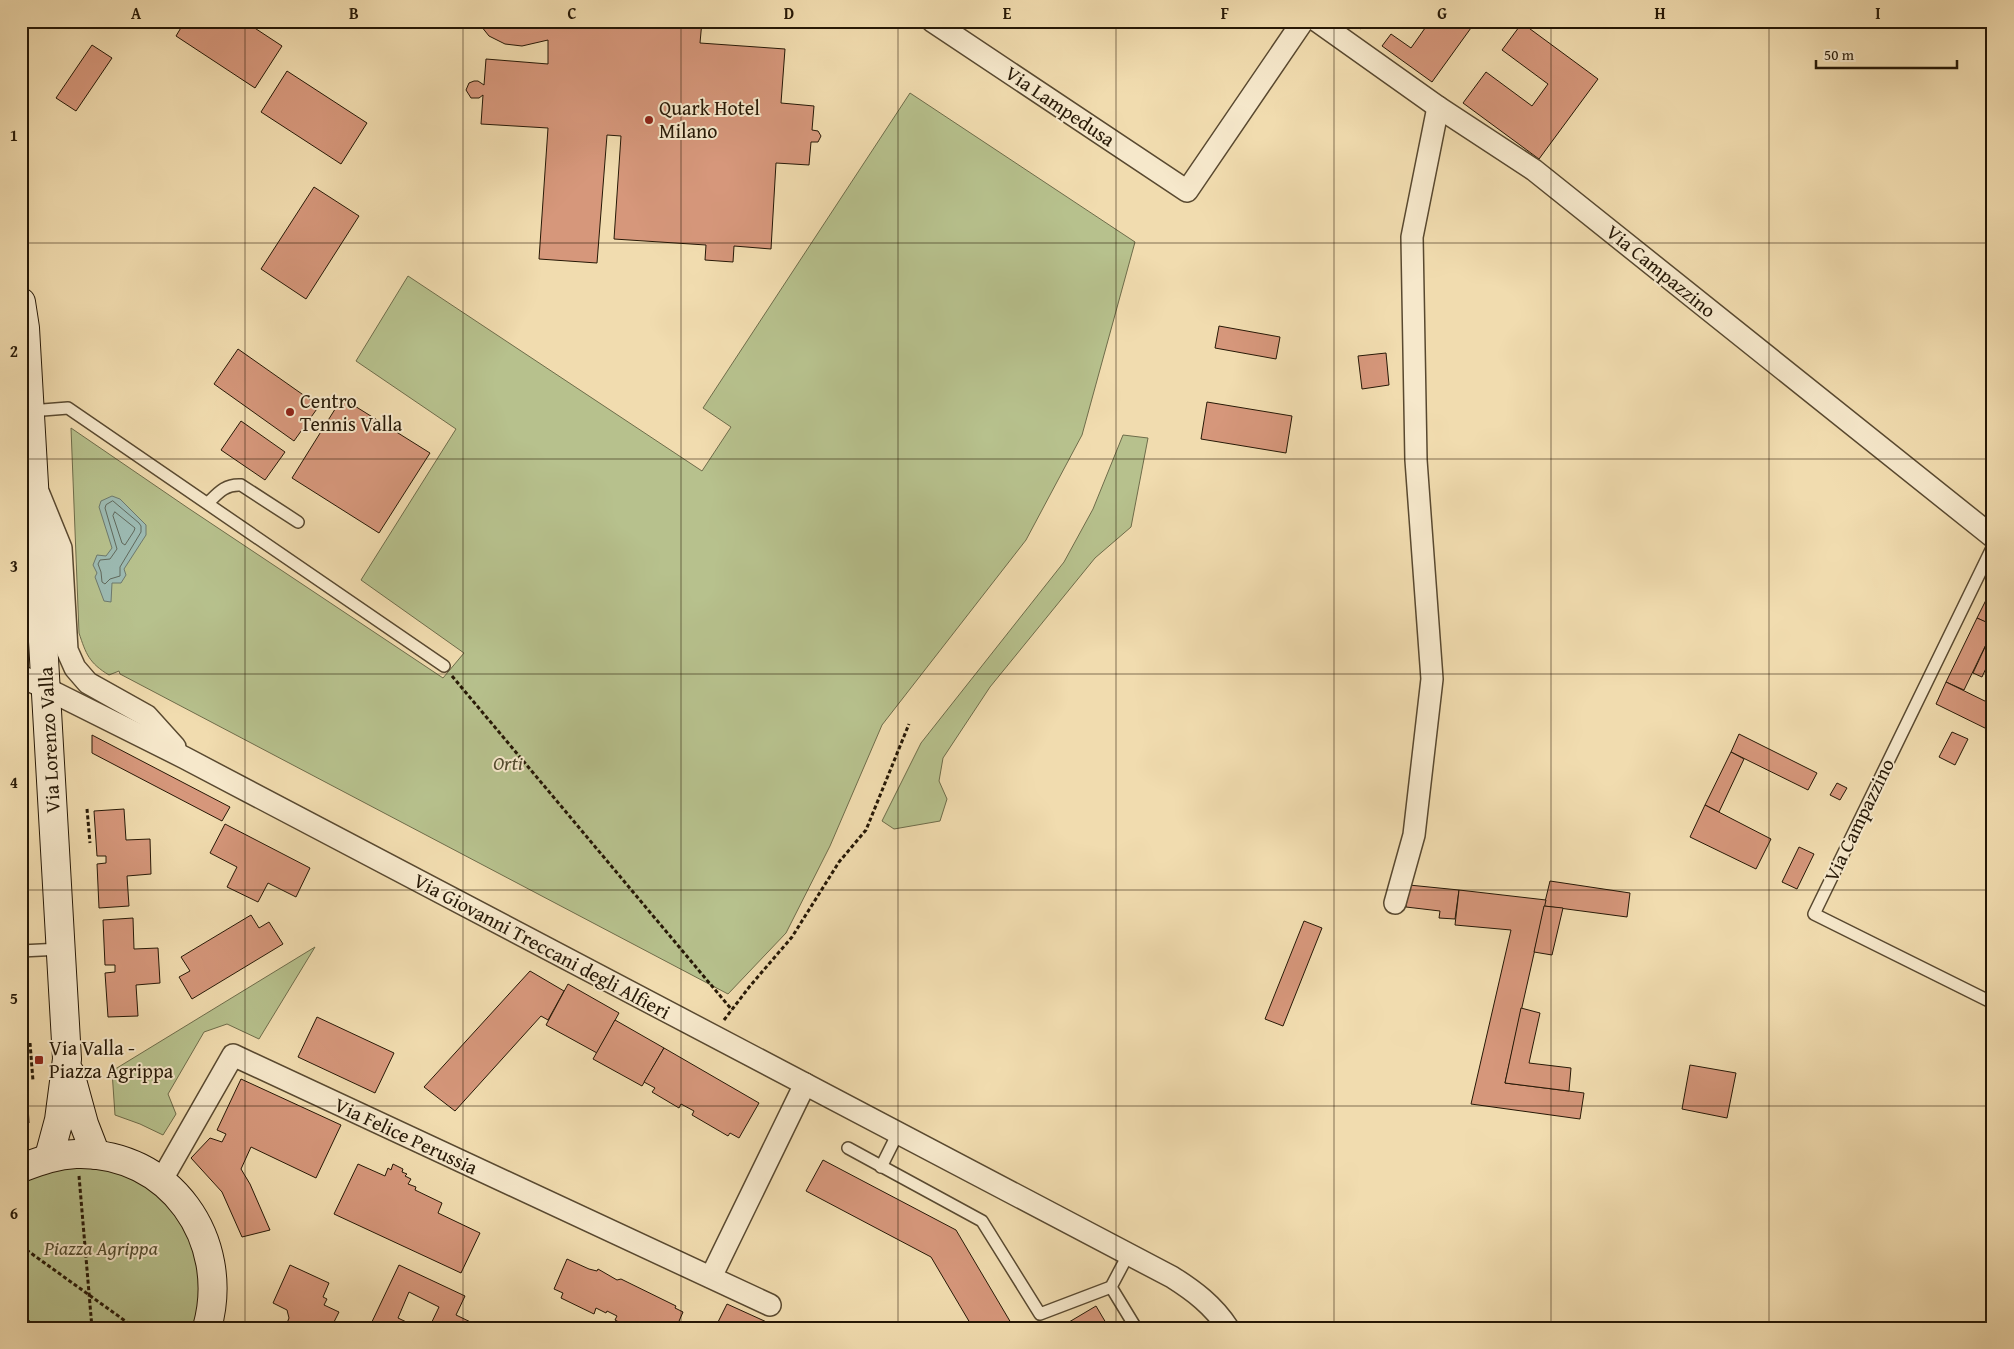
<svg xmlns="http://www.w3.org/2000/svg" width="2014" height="1349" font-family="'Gentium Book Plus',serif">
	<rect width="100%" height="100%" fill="#f1dcaf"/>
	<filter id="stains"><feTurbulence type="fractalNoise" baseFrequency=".004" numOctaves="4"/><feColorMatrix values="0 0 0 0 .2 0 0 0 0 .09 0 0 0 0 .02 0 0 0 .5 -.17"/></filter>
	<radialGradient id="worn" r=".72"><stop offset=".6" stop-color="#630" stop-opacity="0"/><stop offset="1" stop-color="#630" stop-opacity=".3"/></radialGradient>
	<g fill="#b7c18d" stroke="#6e6c4a">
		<path d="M910,93l225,149 -53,193 -56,105 -144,185 -52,121 -44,87 -58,61 -608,-320 -1,-3 -10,4c-20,-12 -23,-21 -30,-42l-8,-205 117,80 255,170 21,-25 -103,-73 95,-151 -100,-68 52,-85 294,195 29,-44 -28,-19z"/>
		<polygon points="1123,435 1148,438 1131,527 1095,558 990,687 943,758 939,781 947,799 940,821 894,829 882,821 921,743 1064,562 1093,509"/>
		<polygon points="315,947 259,1039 227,1024 204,1032 168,1094 176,1114 163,1135 140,1124 115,1115 112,1071"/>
		<polygon points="69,1165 108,1167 144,1181 175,1207 195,1240 204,1278 197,1328 21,1328 21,1181"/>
	</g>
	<polygon fill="#9cbab2" stroke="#6d796d" points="112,496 120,499 146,525 146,535 124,569 126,575 121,583 112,583 111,602 104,601 95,577 97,573 93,565 97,555 106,556 112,548 99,507 101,501"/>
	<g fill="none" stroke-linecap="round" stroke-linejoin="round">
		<g stroke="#61695c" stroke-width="1">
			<polygon points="113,501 139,523 141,526 141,532 120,567 120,576 110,579 105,584 102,582 101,572 98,564 100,560 110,559 117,549 105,508 106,505"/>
			<polygon points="115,512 135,528 134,531 125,545 122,543 113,516"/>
		</g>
	</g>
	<g fill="#d6977b" stroke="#261806">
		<polygon points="185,21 244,21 282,46 255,88 176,36"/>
		<polygon points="477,21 702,21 700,43 785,49 781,103 814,106 812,130 818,131 821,136 818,142 811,142 809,165 776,163 771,249 734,246 733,262 705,260 706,245 614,239 621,136 607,135 597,263 539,259 548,128 481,124 483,95 479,98 471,98 466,90 469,83 474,81 478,81 484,85 486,59 548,64 548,40 522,46 505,44 489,36"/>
		<polygon points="1350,21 1366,21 1361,29"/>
		<polygon points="1430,21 1476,21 1432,82 1382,46 1391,34 1411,48"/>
		<polygon points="1522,23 1598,79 1539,159 1463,103 1486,72 1532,106 1548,84 1502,50"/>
		<polygon points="92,45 112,58 76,111 56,98"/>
		<polygon points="287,71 367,123 341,164 261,112"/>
		<polygon points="314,187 359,216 306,299 261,269"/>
		<polygon points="1219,326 1280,337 1276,359 1215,348"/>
		<polygon points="238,349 319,406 294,441 214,384"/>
		<polygon points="1386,353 1389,385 1362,389 1358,356"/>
		<polygon points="342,398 430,453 379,533 292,478"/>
		<polygon points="1207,402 1292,416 1286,453 1201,439"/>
		<polygon points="241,421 285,452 265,480 221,450"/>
		<polygon points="1993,586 1993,616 1989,624 1977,618"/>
		<polygon points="1977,618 1993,625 1993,630 1964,690 1946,682"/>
		<polygon points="1993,630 1993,653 1982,677 1973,673"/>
		<polygon points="1946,682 1993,705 1993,732 1936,704"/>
		<polygon points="1952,732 1968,739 1955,765 1939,757"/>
		<polygon points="1739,734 1817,773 1808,790 1731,752"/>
		<polygon points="92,735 230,807 222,821 92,753"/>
		<polygon points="1731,752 1744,759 1719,812 1705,805"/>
		<polygon points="1837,783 1847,788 1840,800 1830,795"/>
		<polygon points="1705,805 1771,839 1756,869 1690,837"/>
		<polygon points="124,809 126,840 150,839 151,874 127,876 129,906 99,908 97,864 106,863 106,856 97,856 94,811"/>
		<polygon points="225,824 310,868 296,897 268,883 258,902 227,887 237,867 210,853"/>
		<polygon points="1799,847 1814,854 1797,889 1782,882"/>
		<polygon points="1550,881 1630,893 1627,917 1544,906"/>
		<polygon points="1409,885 1459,890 1455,919 1439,918 1440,911 1406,907"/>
		<polygon points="1459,890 1546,900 1505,1083 1584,1093 1580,1119 1471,1104 1511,930 1455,925"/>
		<polygon points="1544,906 1563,908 1552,955 1534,952"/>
		<polygon points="251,915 259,928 269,922 283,944 192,999 179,977 190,971 181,957"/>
		<polygon points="133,918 134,949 158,948 160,983 136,985 138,1016 108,1017 105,973 115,972 115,965 105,965 103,920"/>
		<polygon points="1304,921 1322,928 1283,1026 1265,1019"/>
		<polygon points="530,971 564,991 548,1020 541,1016 455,1111 424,1087"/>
		<polygon points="21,982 29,1123 21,1126"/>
		<polygon points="568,984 619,1013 597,1053 546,1025"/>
		<polygon points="1521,1008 1540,1013 1529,1063 1571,1068 1569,1091 1505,1083"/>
		<polygon points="317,1017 394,1053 375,1093 298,1057"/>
		<polygon points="615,1020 664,1048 642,1086 593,1059"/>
		<polygon points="664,1048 759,1103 739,1138 730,1133 728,1136 692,1115 694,1111 681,1104 679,1108 652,1092 655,1088 644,1082"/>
		<polygon points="1690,1065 1736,1073 1727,1118 1682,1109"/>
		<polygon points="241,1079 341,1125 316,1178 251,1147 241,1169 250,1184 270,1230 242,1237 222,1192 191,1158 210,1138 222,1142 226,1134 217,1130"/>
		<polygon points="823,1160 956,1230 1014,1328 973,1328 931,1257 806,1191"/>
		<polygon points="358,1164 385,1176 388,1168 391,1170 393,1164 403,1169 402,1172 407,1174 405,1176 411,1179 408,1184 416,1187 415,1190 442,1203 438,1213 480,1233 461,1273 334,1214"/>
		<polygon points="567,1259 589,1269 597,1271 598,1269 617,1280 621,1279 676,1306 675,1308 683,1312 676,1328 630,1328 615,1320 617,1316 607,1311 606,1313 596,1308 594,1314 561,1298 563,1293 554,1289"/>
		<polygon points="290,1265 329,1283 323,1297 327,1299 324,1305 339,1312 331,1328 285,1328 289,1318 287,1310 273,1303"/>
		<polygon points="399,1265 465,1296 456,1315 483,1328 429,1328 439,1307 409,1292 398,1318 419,1328 369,1328"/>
		<polygon points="727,1304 771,1324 769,1328 715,1328"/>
		<polygon points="1096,1306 1109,1328 1066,1328 1064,1325"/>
	</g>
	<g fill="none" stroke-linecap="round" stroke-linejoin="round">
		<defs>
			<g id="service">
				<polyline points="30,411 68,408 444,666"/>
				<path d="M208,503c10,-10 17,-19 33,-18l57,37"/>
				<polyline points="1993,546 1814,914 1993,1003"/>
				<polyline points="21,951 61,949"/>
				<polyline points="848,1148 982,1221 1040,1314 1111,1287 1129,1253"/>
				<polyline points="881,1167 898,1133"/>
				<polyline points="1111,1287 1136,1328"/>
			</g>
			<g id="minor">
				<polyline points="932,21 1187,191 1303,21"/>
				<polyline points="1317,21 1438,107 1534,170 1993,537"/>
				<polyline points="39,494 61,548 67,650 75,668 88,683 147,716 175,747"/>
				<path d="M21,676l164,82 987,519c22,14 41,28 56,51"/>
				<polyline points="1395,903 1414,835 1432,679 1416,460 1412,237 1438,107"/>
				<polyline points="161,1181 233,1055 770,1305"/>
				<polyline points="711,1277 805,1084"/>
			</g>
			<g id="secondary">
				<polyline points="21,302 25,328 67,1059 59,1120 49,1157"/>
				<polyline points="70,1073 84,1124 96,1155"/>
				<path d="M21,1168c19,-7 35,-13 55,-14 94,-3 156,86 131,174"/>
			</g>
		</defs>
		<use href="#service" stroke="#594930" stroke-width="14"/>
		<use href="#minor" stroke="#594930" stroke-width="24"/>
		<use href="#secondary" stroke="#261806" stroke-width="30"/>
		<g stroke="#261806" stroke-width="3" stroke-dasharray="4 2.5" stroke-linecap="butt">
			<polyline points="452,676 732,1010"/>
			<polyline points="87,809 90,843"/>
			<polyline points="724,1020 750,986 792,937 839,862 866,830 909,724"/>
			<polyline points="30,1043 33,1081"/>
			<polyline points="79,1176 92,1328"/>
			<polyline points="21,1246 135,1328"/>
		</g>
		<use href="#service" stroke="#f6e8cb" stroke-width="11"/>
		<use href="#minor" stroke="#f6e8cb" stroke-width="21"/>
		<use href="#secondary" stroke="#f6e8cb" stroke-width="28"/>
		<g stroke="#261806" stroke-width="1">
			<polyline points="21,1308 34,1328"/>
			<polyline points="21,1324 24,1328"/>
		</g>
	</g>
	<path fill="none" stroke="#261806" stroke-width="1" stroke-opacity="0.55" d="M245,21v1307M463,21v1307M681,21v1307M898,21v1307M1116,21v1307M1334,21v1307M1551,21v1307M1769,21v1307M21,243h1972M21,459h1972M21,674h1972M21,890h1972M21,1106h1972"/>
	<g fill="#8f2418" stroke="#f6e8cb" stroke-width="2">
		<circle cx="649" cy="120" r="5"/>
		<circle cx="290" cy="412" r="5"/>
		<rect x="34" y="1055" width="10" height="10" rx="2.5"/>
	</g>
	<g text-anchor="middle" stroke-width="4" stroke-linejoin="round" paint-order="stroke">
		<g font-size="20" fill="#261806" stroke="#f6e8cb">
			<text transform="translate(1060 106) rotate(34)" y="7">Via Lampedusa</text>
			<text transform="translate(1661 271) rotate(39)" y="7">Via Campazzino</text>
			<text transform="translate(49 740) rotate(-93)" y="7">Via Lorenzo Valla</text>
			<text transform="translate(1859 820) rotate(-64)" y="7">Via Campazzino</text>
			<text transform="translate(542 946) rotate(28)" y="7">Via Giovanni Treccani degli Alfieri</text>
			<text transform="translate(406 1136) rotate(25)" y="7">Via Felice Perussia</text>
		</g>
		<g font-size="20" fill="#261806" stroke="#f6e8cb" text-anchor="start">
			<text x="659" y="115">Quark Hotel<tspan x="659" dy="23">Milano</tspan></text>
			<text x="300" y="408">Centro<tspan x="300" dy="23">Tennis Valla</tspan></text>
			<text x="49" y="1055">Via Valla -<tspan x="49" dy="23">Piazza Agrippa</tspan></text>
		</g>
		<g font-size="20" font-style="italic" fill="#524b2e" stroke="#f6e8cb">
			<text x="508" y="770">Orti</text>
			<text x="101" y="1255">Piazza Agrippa</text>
		</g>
	</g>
	<rect width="2014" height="1349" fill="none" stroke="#f1dcaf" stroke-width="55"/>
	<path d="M1816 60v8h141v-8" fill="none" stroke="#261806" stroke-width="2.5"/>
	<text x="1824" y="60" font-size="15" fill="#261806" stroke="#f6e8cb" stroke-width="4" paint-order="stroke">50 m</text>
	<rect x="28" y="28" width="1958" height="1294" fill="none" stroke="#261806" stroke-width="2"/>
	<g font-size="16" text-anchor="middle" font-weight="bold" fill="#261806">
		<text x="136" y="19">A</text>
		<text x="354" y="19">B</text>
		<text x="572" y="19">C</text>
		<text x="789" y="19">D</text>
		<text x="1007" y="19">E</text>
		<text x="1225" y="19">F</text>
		<text x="1442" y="19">G</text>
		<text x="1660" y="19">H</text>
		<text x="1878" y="19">I</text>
		<text x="14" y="141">1</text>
		<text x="14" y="357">2</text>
		<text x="14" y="572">3</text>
		<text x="14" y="788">4</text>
		<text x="14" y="1004">5</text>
		<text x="14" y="1219">6</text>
	</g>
	<rect width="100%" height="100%" filter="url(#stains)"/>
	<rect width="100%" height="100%" fill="url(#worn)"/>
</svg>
